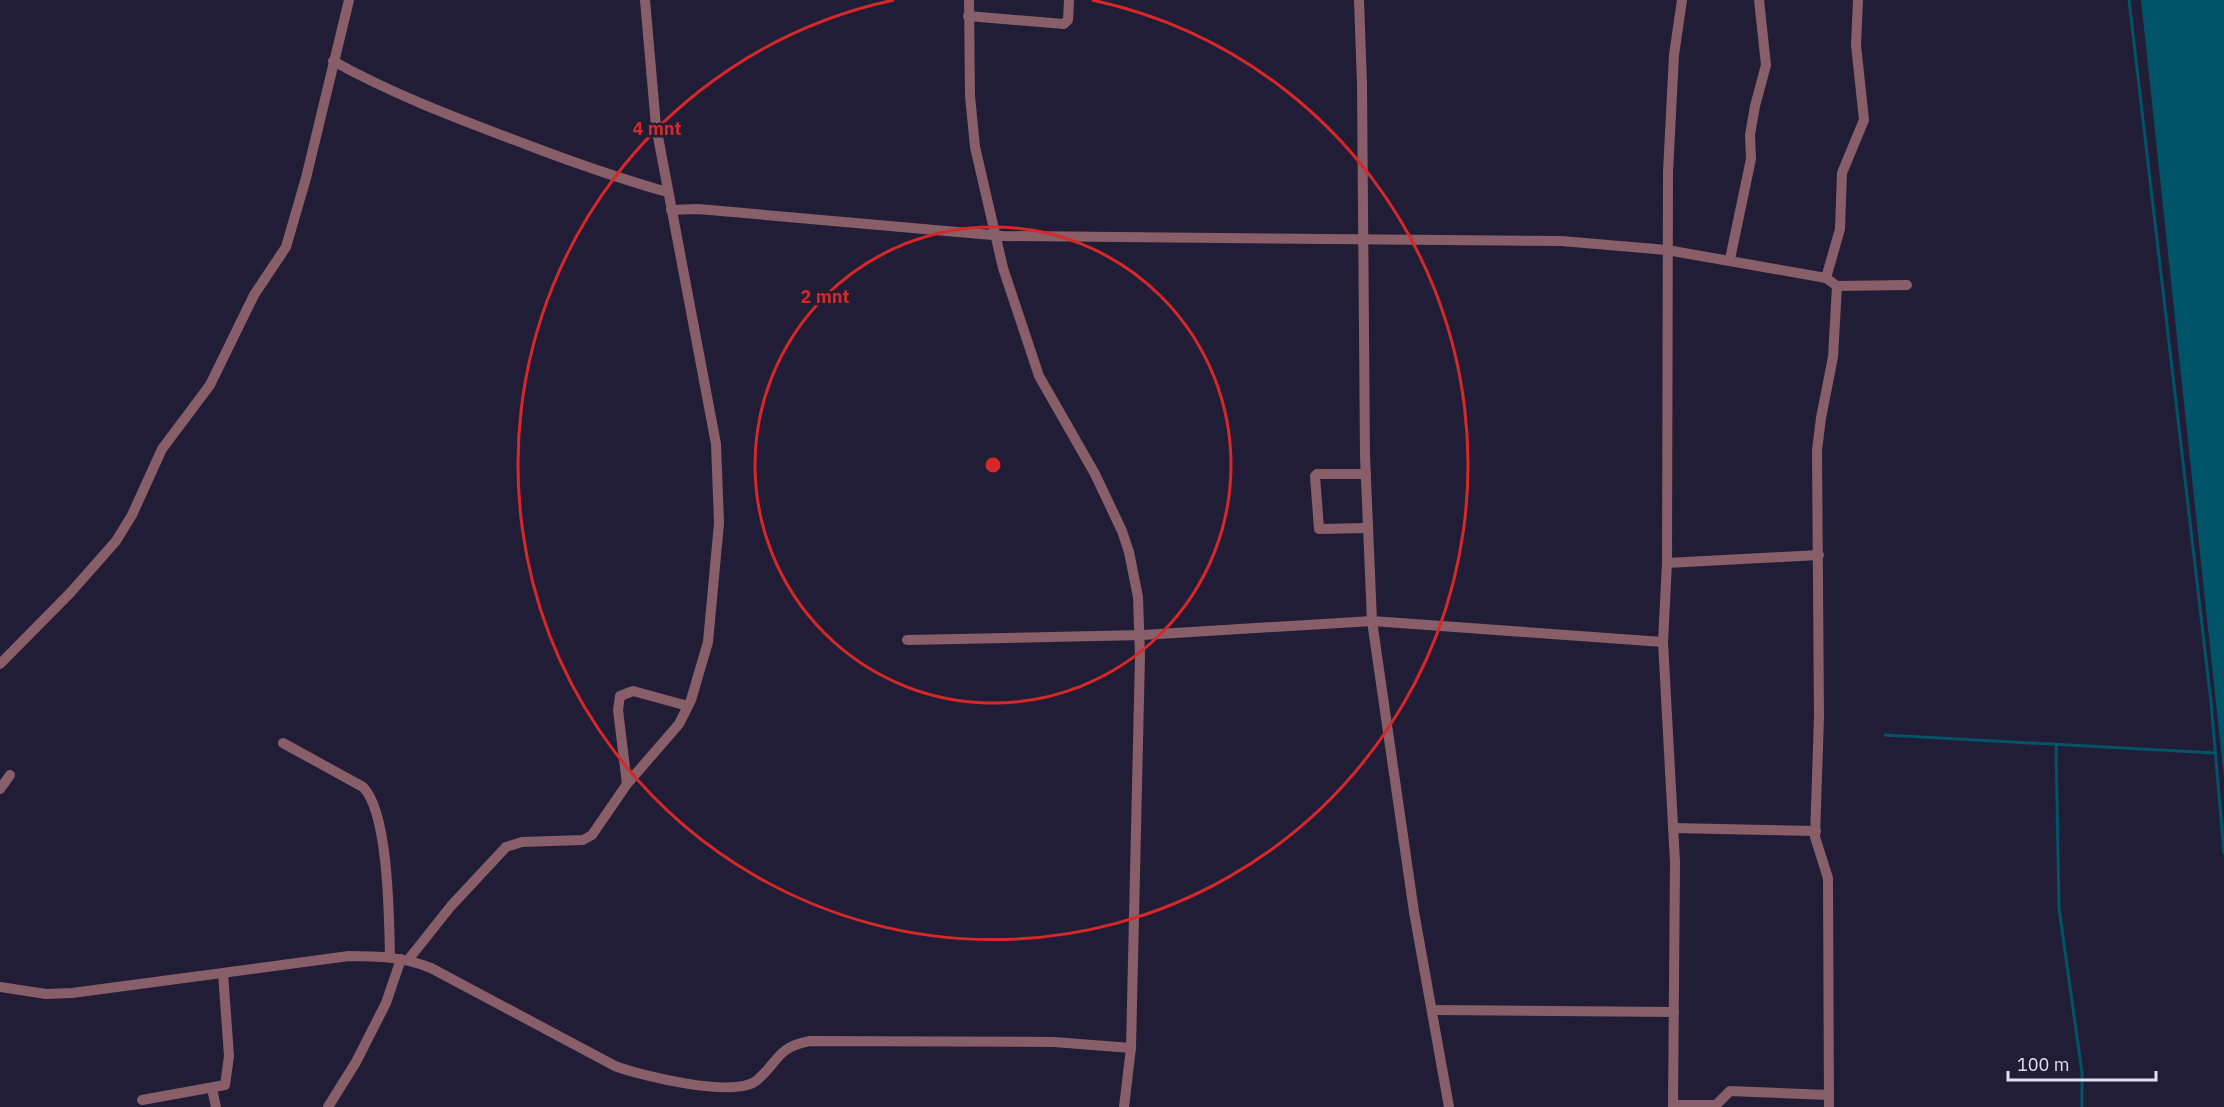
<svg xmlns="http://www.w3.org/2000/svg" width="2224" height="1107" font-family="'IBM Plex Sans',sans-serif">
	<rect width="100%" height="100%" fill="#221d37"/>
	<polygon fill="#005468" points="2141,0 2224,0 2224,778"/>
	<g fill="none" stroke-linecap="round" stroke-linejoin="round">
		<g stroke="#005468" stroke-width="3">
			<polyline points="2129,0 2211,702 2224,853"/>
			<polyline points="1885,735 2215,753"/>
			<polyline points="2056,744 2059,908 2082,1073 2082,1107"/>
		</g>
		<g stroke="#885e69" stroke-width="10">
			<polyline points="969,0 970,96 975,147 1003,268 1039,376 1095,474 1122,531 1129,552 1138,597 1140,656 1131,1048"/>
			<polyline points="1359,0 1362,84 1365,456 1372,621 1414,912 1449,1107"/>
			<polyline points="968,16 1064,24 1068,20 1069,0"/>
			<path d="M333,61c61,34 126,58 192,83 47,18 93,34 142,48"/>
			<polyline points="671,210 698,209 1003,236 1561,241 1667,250 1826,278 1837,286 1907,285"/>
			<polyline points="1730,259 1751,159 1750,135 1755,106 1766,65 1759,0"/>
			<polyline points="1826,278 1840,229 1842,173 1864,120 1856,45 1858,0"/>
			<polyline points="1366,474 1317,474 1315,476 1319,529 1368,528"/>
			<polyline points="1667,563 1819,555"/>
			<polyline points="907,640 1143,635 1372,621 1663,642"/>
			<polyline points="0,664 71,592 116,541 132,515 162,449 210,385 254,295 286,247 306,178 349,0"/>
			<path d="M283,743l80,44c26,26 26,133 27,170"/>
			<polyline points="627,784 618,710 620,696 633,691 688,706"/>
			<polyline points="0,789 10,775"/>
			<polyline points="1673,828 1816,831"/>
			<polyline points="408,960 451,906 506,847 522,842 583,840 592,835 627,784 679,724 691,700 708,642 719,523 716,444 656,126 645,0"/>
			<path d="M0,987l46,7 26,-1 277,-37c29,0 55,1 82,12l184,98c26,10 118,32 141,15 22,-18 20,-34 54,-40l244,1 77,6 -7,59"/>
			<polyline points="1432,1010 1674,1012"/>
			<polyline points="212,1089 216,1107"/>
			<polyline points="142,1100 225,1085 229,1056 223,973"/>
			<polyline points="1673,1105 1716,1105 1730,1091 1829,1095"/>
			<polyline points="328,1107 356,1062 386,1003 401,959"/>
			<polyline points="1673,1107 1675,862 1663,642 1667,563 1668,172 1674,55 1682,0"/>
			<polyline points="1829,1107 1828,878 1815,837 1819,717 1817,450 1821,418 1833,357 1837,286"/>
		</g>
	</g>
	<g fill="none" stroke="#d62828" stroke-width="3">
		<circle cx="993" cy="465" r="238"/>
		<path d="M1092 0A475 475 0 1 1 894 0"/>
	</g>
	<circle cx="993" cy="465" r="9" fill="#d62828" stroke="#221d37" stroke-width="3"/>
	<g font-size="18" text-anchor="middle" font-weight="bold" fill="#d62828" stroke="#221d37" stroke-width="5" stroke-linejoin="round" paint-order="stroke">
		<text x="657" y="135">4 mnt</text>
		<text x="825" y="303">2 mnt</text>
	</g>
	<path d="M2008 1071v9h148v-9" fill="none" stroke="#e2dff1" stroke-width="3"/>
	<text x="2017" y="1071" font-size="18" fill="#e2dff1" stroke="#221d37" stroke-width="4.5" paint-order="stroke">100 m</text>
</svg>
